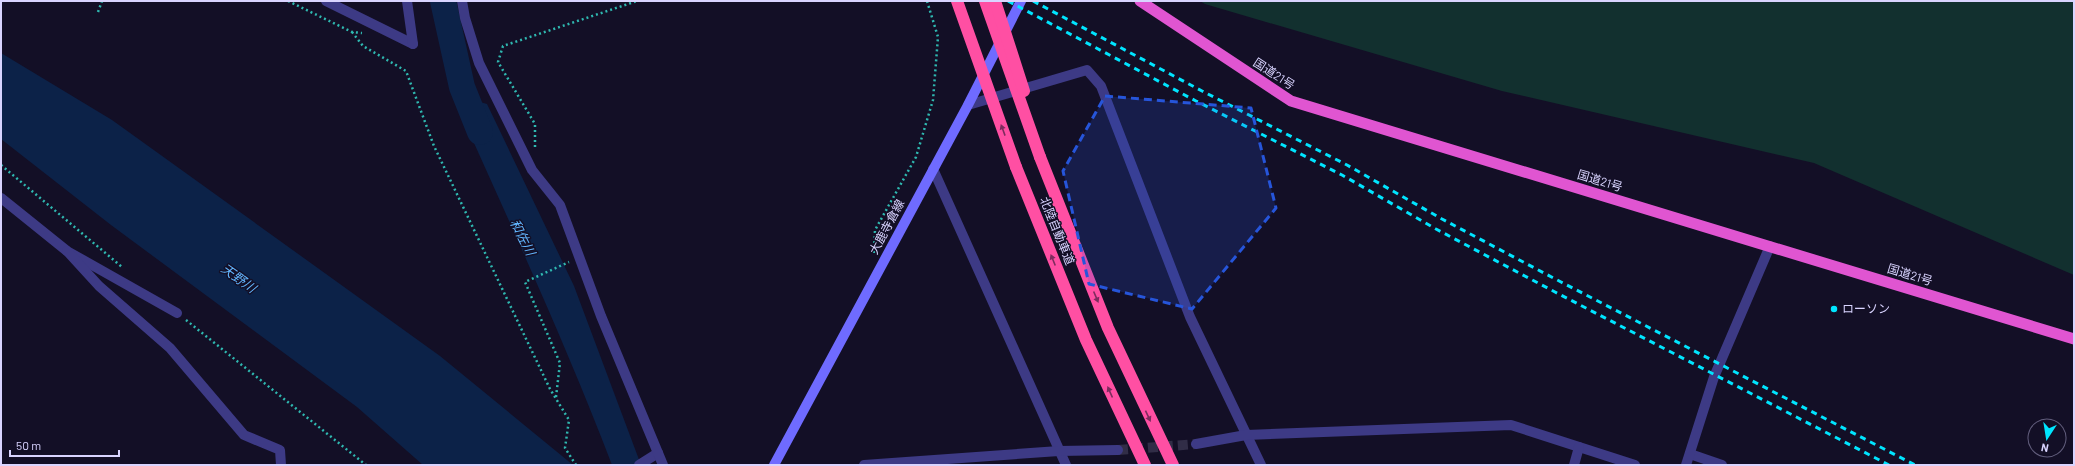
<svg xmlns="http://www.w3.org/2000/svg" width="2075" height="466" font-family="Barlow,'Noto Sans JP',sans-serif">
	<rect width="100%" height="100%" fill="#130f26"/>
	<polygon fill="#12302f" points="1200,1 2074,1 2074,275 1814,163 1502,91 1205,4"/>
	<g fill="#0c2248">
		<polygon points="1,53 112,120 440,356 573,465 423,465 357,407 111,225 1,139"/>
		<path d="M452,94l35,10 87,182 67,179h-29c-48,-126 -105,-248 -160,-371z"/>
	</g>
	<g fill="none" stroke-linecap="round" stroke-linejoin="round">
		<polyline stroke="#0c2248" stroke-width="26" points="443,1 462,87 480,132"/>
		<polyline stroke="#312d47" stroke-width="10" stroke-dasharray="10 5" stroke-linecap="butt" points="1118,450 1196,444"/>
		<g stroke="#2fb8b0" stroke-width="2.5" stroke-dasharray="2 3" stroke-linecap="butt">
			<polyline points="288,1 352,32 362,33"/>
			<polyline points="98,12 102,1"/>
			<polyline points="352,32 363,46 406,71 434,146 550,389 569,420 565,448 576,465"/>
			<polyline points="535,147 535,124 498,62 503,46 637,1"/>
			<polyline points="1,165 122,267"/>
			<polyline points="874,253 875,230 916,157 933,100 938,37 927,1"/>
			<polyline points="186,320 366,465"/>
			<polyline points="556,397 560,363 525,282 569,262"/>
		</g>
		<g stroke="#3d3a85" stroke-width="10">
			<polyline points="326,1 413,44"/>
			<polyline points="407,1 413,44"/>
			<polyline points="968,105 1087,70 1101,86 1190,317 1261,465"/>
			<polyline points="933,169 1066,465"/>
			<polyline points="1,198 67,251 177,313"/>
			<polyline points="67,251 99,286 170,348 244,435 280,450 281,465"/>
			<polyline points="1196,444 1246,435 1511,425 1635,465"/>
			<polyline points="1690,454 1722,465"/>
			<polyline points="639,465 658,453"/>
			<polyline points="864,465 1059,451 1118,450"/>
			<polyline points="1574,465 1579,447"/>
			<polyline points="1686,465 1714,377 1770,246"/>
		</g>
		<polyline stroke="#3d3a85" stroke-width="10" points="462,1 465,18 479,63 532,170 560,205 601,316 663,465"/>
		<polyline stroke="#6f6bff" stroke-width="10" points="774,465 968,105 1021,1"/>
		<polyline stroke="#e055d1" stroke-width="11" points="1140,1 1291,101 2074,339"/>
		<g stroke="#ff4fa3" stroke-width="12">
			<polyline points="1040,157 1108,328 1173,465"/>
			<polyline points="1016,167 1086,340 1145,465"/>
		</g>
		<g stroke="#00e5ff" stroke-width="3" stroke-dasharray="6 5" stroke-linecap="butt">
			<polyline points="1008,1 1196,101 1342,175 1436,229 1555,292 1889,465"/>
			<polyline points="1033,1 1202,91 1347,165 1442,219 1561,282 1915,465"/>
		</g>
		<g stroke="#ff4fa3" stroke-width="12">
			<polyline points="957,1 1016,167"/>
			<polyline points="985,1 1040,157"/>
			<polyline points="995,1 1024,91"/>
		</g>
	</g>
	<defs><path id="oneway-solid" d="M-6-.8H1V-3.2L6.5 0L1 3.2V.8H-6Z"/></defs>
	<g fill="#7d2c5e">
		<use href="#oneway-solid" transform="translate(1003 130) rotate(-110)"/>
		<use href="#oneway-solid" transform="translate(1053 260) rotate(-112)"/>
		<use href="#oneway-solid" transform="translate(1096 297) rotate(67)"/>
		<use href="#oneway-solid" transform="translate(1110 392) rotate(-114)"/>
		<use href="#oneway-solid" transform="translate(1148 416) rotate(65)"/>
	</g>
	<path fill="#2655da" fill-opacity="0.2" stroke="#2655da" stroke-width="3" stroke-dasharray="8 5" stroke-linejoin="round" d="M1105,96l146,12 25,100 -84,101 -103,-25 -26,-113z"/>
	<circle fill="#00e5ff" stroke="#130f26" stroke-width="1.5" cx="1834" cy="309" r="4"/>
	<g text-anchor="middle" stroke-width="3" stroke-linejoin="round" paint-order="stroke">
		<g font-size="12" fill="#d9d4ff" stroke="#130f26">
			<text transform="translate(1274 74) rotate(33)" y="4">国道21号</text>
			<text transform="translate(1600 181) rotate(17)" y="4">国道21号</text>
			<text transform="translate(887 227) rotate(-62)" y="4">大鹿寺倉線</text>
			<text transform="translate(1057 231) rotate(68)" y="4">北陸自動車道</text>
			<text transform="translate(1910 275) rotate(17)" y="4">国道21号</text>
		</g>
		<g font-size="12" fill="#d9d4ff" stroke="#130f26" text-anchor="start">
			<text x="1842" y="313">ローソン</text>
		</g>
		<g font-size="13" font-style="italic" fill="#62b6ff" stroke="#130f26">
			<text transform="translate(523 237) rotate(63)" y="5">和佐川</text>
			<text transform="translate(239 278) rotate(36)" y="5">天野川</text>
		</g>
	</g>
	<rect width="2075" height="466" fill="none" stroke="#d9d4ff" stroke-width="4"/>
	<g transform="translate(2047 438) rotate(192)"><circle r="19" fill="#130f26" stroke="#625e7d"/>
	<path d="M0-3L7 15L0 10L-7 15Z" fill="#00e5ff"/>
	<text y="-6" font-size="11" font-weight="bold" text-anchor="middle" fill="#d9d4ff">N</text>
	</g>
	<path d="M10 450v6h109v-6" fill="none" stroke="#d9d4ff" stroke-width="2"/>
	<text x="16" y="450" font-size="12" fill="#d9d4ff" stroke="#130f26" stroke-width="3" paint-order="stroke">50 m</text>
</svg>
